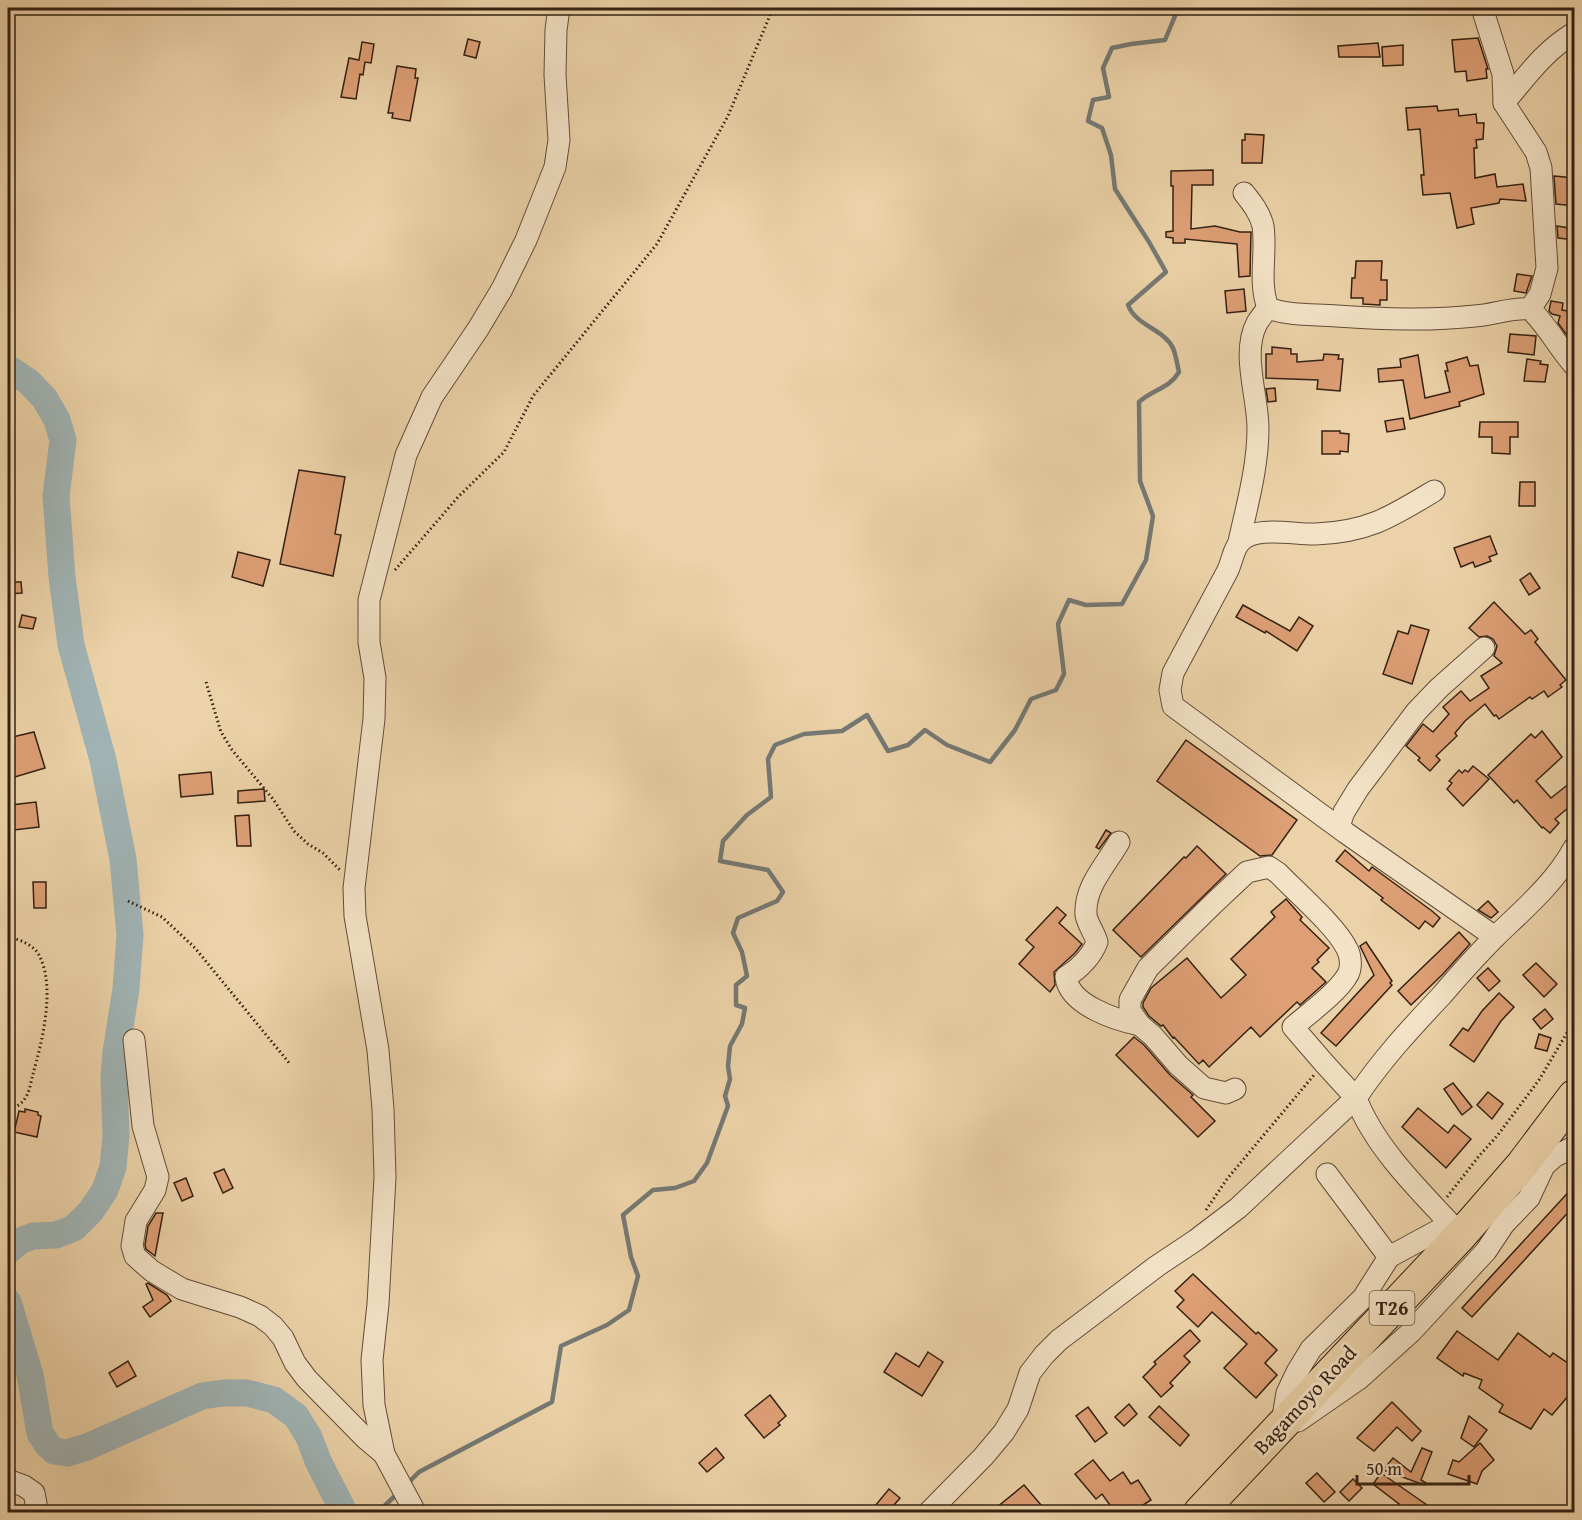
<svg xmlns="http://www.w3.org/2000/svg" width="1582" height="1520" font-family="'Gentium Book Plus',serif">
	<rect width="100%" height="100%" fill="#ecd2a8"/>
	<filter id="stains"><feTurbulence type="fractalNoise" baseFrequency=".00333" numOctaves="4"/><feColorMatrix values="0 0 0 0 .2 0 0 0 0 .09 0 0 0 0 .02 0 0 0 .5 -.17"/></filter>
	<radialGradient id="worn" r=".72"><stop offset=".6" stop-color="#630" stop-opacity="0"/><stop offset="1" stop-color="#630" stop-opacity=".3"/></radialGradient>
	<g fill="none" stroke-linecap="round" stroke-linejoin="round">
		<g stroke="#757974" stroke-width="4.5">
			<path d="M406,1485l13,-13 133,-70 9,-56 46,-21 22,-15 9,-34 -7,-19 -8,-42 30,-25 22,-2 19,-7 13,-18 21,-57 -3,-10 5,-17 -2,-13 2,-20 12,-22 3,-16 -9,-3v-20l11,-9 -5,-24 -9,-19 5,-15 39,-17 6,-9 -15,-22 -48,-9 3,-20 24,-26 24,-18 -3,-38 7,-14 29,-11 38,-3 25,-16 21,36 20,-6 17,-15 22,15 43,17 25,-32 16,-31 25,-9 8,-16 -6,-50 11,-24 17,5 36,-1 24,-44 7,-44 -13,-35 -1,-79c14,-13 30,-13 40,-30 -2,-8 -3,-17 -6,-24 -9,-19 -37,-22 -45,-43l38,-33 -17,-30 -34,-53 -4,-34 -9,-27 -14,-7 5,-21 16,-3 -6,-29 9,-20 19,-4 34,-4 10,-24 -5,-8"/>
			<polyline points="378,1512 398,1493"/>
		</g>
		<g stroke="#a0b4b5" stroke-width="27">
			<polyline points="8,368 29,382 45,399 57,420 63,440 56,496 62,577 71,645 103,760 123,859 130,935 126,989 116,1052 114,1077 116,1136 113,1167 105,1190 91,1211 74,1228 56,1235 33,1236 20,1241 8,1251"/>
			<polyline points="8,1302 30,1375 40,1433 47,1444 54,1451 67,1453 87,1447 202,1396 223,1393 247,1393 274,1400 296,1416 309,1437 318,1461 344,1512"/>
		</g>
	</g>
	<g fill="#de9f75" stroke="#342112" stroke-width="1.5">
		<polygon points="1478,38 1488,69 1486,69 1487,78 1467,81 1466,71 1455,72 1452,40"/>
		<polygon points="468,39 480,42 476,58 464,55"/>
		<polygon points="362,42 374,44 371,63 365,62 363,75 360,74 356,99 341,97 349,58 359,60"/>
		<polygon points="1378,43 1380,57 1339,57 1338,46"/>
		<polygon points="1403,45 1403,65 1383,66 1382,47"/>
		<polygon points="397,66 416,69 415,78 418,78 410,121 392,118 393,113 388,113"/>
		<polygon points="1437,106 1438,111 1458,109 1459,116 1476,114 1477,123 1484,123 1483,139 1476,140 1477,148 1474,148 1475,178 1495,174 1497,187 1523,184 1526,201 1500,199 1499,203 1471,208 1474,224 1457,228 1450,193 1423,195 1421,175 1424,175 1420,129 1408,130 1406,108"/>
		<polygon points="1245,134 1264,135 1262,163 1242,163 1242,140 1245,140"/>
		<polygon points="1213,170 1213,185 1192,185 1191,229 1215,226 1240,232 1251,232 1250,276 1239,277 1237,244 1185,239 1185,243 1173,243 1173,238 1166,237 1166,232 1173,231 1173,186 1171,186 1171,171"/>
		<polygon points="1554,176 1575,178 1575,206 1556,204"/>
		<polygon points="1557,226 1575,229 1575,240 1558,238"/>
		<polygon points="1356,261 1382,261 1381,280 1387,280 1387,300 1380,300 1380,305 1363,304 1363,298 1351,298 1352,278 1355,278"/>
		<polygon points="1517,274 1532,276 1526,293 1514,291"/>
		<polygon points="1244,289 1246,311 1227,313 1225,291"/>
		<polygon points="1551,301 1563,303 1562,310 1575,312 1575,336 1566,334 1558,323 1560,316 1552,314 1549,311"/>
		<polygon points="1510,334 1536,336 1534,355 1508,352"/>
		<polygon points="1272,347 1291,349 1291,354 1297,354 1297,362 1323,360 1324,354 1339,355 1338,359 1343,359 1340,391 1317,389 1318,380 1266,378 1266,354 1272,354"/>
		<polygon points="1418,355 1425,398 1450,392 1445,371 1448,371 1446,363 1467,357 1470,366 1478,365 1484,394 1459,402 1460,406 1410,419 1403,380 1379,382 1378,369 1401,367 1400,359"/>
		<polygon points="1527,359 1541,361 1540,364 1548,365 1545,382 1524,381"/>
		<polygon points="1275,388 1276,401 1268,402 1266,389"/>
		<polygon points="1403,418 1405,429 1387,432 1385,421"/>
		<polygon points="1480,422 1518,422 1518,437 1510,437 1510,454 1492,453 1492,437 1479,437"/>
		<polygon points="1322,431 1340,431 1340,433 1349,434 1348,452 1340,451 1340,454 1322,454"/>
		<polygon points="299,470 345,477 335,534 341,535 333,576 280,564"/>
		<polygon points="1520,482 1535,482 1535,506 1519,506"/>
		<polygon points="1490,536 1497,554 1489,557 1491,561 1475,567 1473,562 1461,567 1454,548"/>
		<polygon points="238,552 270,560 263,586 232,577"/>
		<polygon points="1530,573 1540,588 1529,595 1520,580"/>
		<polygon points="8,582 21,582 22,593 8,594"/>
		<polygon points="1494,602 1525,634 1531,630 1538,639 1535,642 1566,680 1560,685 1562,687 1548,697 1544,691 1532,699 1530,697 1499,719 1496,715 1494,716 1485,704 1465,721 1455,733 1457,736 1436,756 1440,760 1430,771 1418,760 1420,758 1406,746 1423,724 1433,732 1449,714 1443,707 1461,691 1470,701 1489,688 1481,676 1502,663 1494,656 1497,646 1493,639 1487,636 1479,637 1469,628"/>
		<polygon points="1243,605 1290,631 1299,617 1313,626 1297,651 1266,631 1265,633 1236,617"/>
		<polygon points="22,615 36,618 33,629 19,627"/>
		<polygon points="1411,625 1429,630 1412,684 1383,674 1398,631 1408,634"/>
		<polygon points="1542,731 1562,757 1536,781 1551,798 1575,779 1575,802 1555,819 1559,823 1550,833 1543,827 1542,828 1517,800 1514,803 1488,775 1531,734 1535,738"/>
		<polygon points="34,732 45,768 8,779 8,738"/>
		<polygon points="1186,740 1297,820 1272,855 1260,856 1157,781"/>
		<polygon points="1473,766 1489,779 1463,806 1447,789 1452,783 1449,781 1459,770 1462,773 1465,770 1468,772"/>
		<polygon points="211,772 213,794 181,797 179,775"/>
		<polygon points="264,789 265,801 238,803 238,791"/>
		<polygon points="36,802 39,827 14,830 11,805"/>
		<polygon points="249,815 251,846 237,846 235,816"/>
		<polygon points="1106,830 1111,833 1099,849 1096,847"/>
		<polygon points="1197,846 1226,874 1141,957 1113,930 1184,857 1186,858"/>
		<polygon points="1345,850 1369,871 1372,867 1432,911 1440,918 1433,927 1425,921 1419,929 1381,900 1383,898 1336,861"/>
		<polygon points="33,882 46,882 46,908 34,908"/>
		<polygon points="1286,899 1302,917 1300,920 1329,948 1317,960 1319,962 1312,968 1326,982 1300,1005 1297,1002 1260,1037 1251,1027 1209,1067 1203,1060 1199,1064 1174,1037 1173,1038 1163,1025 1161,1026 1149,1016 1143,1007 1143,1003 1151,988 1187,958 1221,998 1246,975 1231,959 1275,917 1271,912"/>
		<polygon points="1488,901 1498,912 1491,918 1478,910"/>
		<polygon points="1057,907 1066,915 1059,923 1082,944 1075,953 1054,972 1055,985 1050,992 1019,964 1034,947 1026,940"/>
		<polygon points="1459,932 1470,944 1443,974 1411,1005 1398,991"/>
		<polygon points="1366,942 1392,981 1390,983 1392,985 1336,1046 1321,1033 1374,975 1360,946"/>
		<polygon points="1536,963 1557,984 1544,997 1523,975"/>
		<polygon points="1488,968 1500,981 1489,991 1477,978"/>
		<polygon points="1499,993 1514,1007 1501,1021 1474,1062 1450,1045 1463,1028 1468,1031 1482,1011"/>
		<polygon points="1545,1009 1553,1019 1541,1029 1533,1019"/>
		<polygon points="1539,1034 1551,1038 1547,1051 1535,1048"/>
		<polygon points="1134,1037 1144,1045 1170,1075 1193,1095 1191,1097 1215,1121 1198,1137 1116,1055"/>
		<polygon points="1453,1083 1472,1107 1462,1115 1444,1089"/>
		<polygon points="1488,1092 1503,1104 1492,1119 1477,1105"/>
		<polygon points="1418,1108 1448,1133 1454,1125 1471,1139 1446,1168 1402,1127"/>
		<polygon points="25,1109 38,1112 38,1115 41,1116 37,1137 14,1132 19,1111 25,1112"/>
		<polygon points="224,1169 233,1188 223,1193 214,1173"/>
		<polygon points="186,1178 193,1196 182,1201 174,1183"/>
		<polygon points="1575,1185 1575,1205 1472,1317 1462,1308"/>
		<polygon points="156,1213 163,1213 155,1256 146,1249 145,1245 148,1226"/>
		<polygon points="1193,1274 1256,1334 1258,1332 1277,1350 1265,1363 1277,1375 1256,1398 1224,1368 1247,1344 1212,1312 1198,1327 1177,1307 1184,1300 1175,1291"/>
		<polygon points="148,1283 167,1295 171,1301 150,1317 143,1307 153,1300 146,1284"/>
		<polygon points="1190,1330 1200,1341 1184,1356 1190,1362 1170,1383 1173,1386 1161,1397 1143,1377 1156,1364 1154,1362"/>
		<polygon points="1457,1331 1498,1360 1518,1333 1550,1357 1553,1353 1575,1368 1575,1388 1552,1415 1544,1409 1531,1429 1499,1412 1503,1405 1479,1388 1482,1380 1464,1373 1463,1376 1437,1358"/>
		<polygon points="928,1352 943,1362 922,1396 884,1372 896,1353 919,1367"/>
		<polygon points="128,1361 136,1376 117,1387 109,1373"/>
		<polygon points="770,1395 786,1416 778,1423 780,1425 764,1438 745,1415"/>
		<polygon points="1392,1402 1421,1431 1412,1441 1397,1427 1374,1451 1357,1438"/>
		<polygon points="1129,1404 1137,1414 1124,1426 1115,1417"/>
		<polygon points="1159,1406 1189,1435 1180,1446 1149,1417"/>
		<polygon points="1088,1407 1107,1433 1095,1442 1076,1416"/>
		<polygon points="1469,1416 1487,1430 1474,1447 1461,1438"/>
		<polygon points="1480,1443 1494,1460 1482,1471 1477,1484 1448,1474 1453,1460 1459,1462"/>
		<polygon points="716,1448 724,1458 707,1472 699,1463"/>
		<polygon points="1422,1448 1432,1452 1421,1480 1426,1483 1424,1485 1383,1470 1393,1458 1411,1472"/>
		<polygon points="1093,1460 1110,1481 1123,1472 1131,1484 1138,1480 1151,1500 1132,1512 1115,1512 1102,1494 1096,1499 1075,1474"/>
		<polygon points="1317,1473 1335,1492 1324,1502 1306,1483"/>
		<polygon points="1381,1473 1437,1512 1394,1512 1399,1504 1373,1484"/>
		<polygon points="1353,1479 1362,1488 1349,1501 1340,1492"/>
		<polygon points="1024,1485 1047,1512 991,1512"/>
		<polygon points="889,1489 900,1498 888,1512 870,1512"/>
	</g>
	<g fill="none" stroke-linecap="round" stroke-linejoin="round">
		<defs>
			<g id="minor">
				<polyline points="1482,8 1503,74 1504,103 1536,152 1541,168 1547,268 1540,294 1530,309"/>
				<path d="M1504,103c22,-26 41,-53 70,-70"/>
				<path d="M1244,193c8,10 16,20 19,33 4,28 -5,55 5,82 22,8 45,6 69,8 46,3 92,5 138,0 19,-1 37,-9 55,-7 17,16 28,38 44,56"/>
				<path d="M1434,491c-43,26 -66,41 -118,43 -20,1 -62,-9 -76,8 -7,7 -8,21 -13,30 -18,34 -36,67 -54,101l-3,17 3,16 173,127 149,104"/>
				<path d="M1239,542c8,-37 19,-75 19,-114 0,-32 -17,-75 -1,-105 3,-5 7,-10 11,-15"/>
				<polyline points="1339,826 1344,812 1358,789 1416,712 1439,688 1484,648"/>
				<path d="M1119,842c-13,23 -35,45 -33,73 1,8 9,19 11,27 -5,14 -18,27 -31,35 3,28 50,43 74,48"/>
				<polyline points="134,1040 143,1126 158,1177 155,1190 136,1221 132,1246 135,1256 152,1271 182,1289 240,1307 260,1316 273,1326 283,1338 295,1363 307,1379 365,1438 384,1454"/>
				<polyline points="1327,1174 1389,1257"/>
				<path d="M1461,1235c-37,-40 -86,-86 -105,-137 25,-38 55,-70 86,-103 17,-20 34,-39 53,-58 28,-27 60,-54 79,-89"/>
				<polyline points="1298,1421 1360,1378 1411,1332 1486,1251 1504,1224 1529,1198 1544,1166 1555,1156 1574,1147"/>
				<polyline points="1282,1423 1287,1393 1297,1372 1311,1349 1363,1298 1389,1257 1450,1224"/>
				<polyline points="8,1480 24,1486 34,1493 36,1503 34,1512"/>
				<polyline points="415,1512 384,1454 374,1405 372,1360 378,1304 385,1177 383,1109 378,1050 355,916 354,888 374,719 375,678 369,642 369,600 406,455 432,397 478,329 502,289 526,240 555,167 559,140 555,75 556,30 559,8"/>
				<path d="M929,1512l54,-55 21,-25 14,-23 12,-36 14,-18 15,-15 98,-74 39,-26 42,-32 118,-110 -32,-35 -31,-36c16,-14 43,-33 54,-51 5,-7 4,-20 0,-27 -10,-22 -51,-57 -69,-76l-9,-6 -22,5 -33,31 -66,65 -18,32v11l10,14 13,11 25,29 26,23 22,5 9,-4"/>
			</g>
			<polyline id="highway" points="1200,1512 1461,1235 1522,1165 1574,1096"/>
		</defs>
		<use href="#minor" stroke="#624d38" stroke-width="23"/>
		<use href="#highway" stroke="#342112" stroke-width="34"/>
		<g stroke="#342112" stroke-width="3" stroke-dasharray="1.5 3" stroke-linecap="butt">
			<polyline points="395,570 458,497 504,452 533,396 657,244 728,116 773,8"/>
			<polyline points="206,682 221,732 232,750 273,799 294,831 308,844 323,853 340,870"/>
			<polyline points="128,901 162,917 195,948 290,1064"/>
			<path d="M8,936c11,4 25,8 31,19 17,32 3,87 -6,119 -2,7 -3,16 -7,23 -4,7 -11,11 -18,12"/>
			<polyline points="1447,1197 1479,1156 1497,1136 1539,1080 1574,1021"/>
			<polyline points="1206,1210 1227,1179 1314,1075"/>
		</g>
		<use href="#minor" stroke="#f3e2c6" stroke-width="21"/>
		<use href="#highway" stroke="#ecd2a8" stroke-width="32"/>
	</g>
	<g text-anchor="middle" stroke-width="6" stroke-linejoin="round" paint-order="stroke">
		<rect fill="#f3e2c6" stroke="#6d5b48" stroke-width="1.5" x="1369.5" y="1291" width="45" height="34" rx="4.5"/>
		<g font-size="20" font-weight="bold" fill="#342112">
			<text x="1392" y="1315">T26</text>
		</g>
		<g font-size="21" fill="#342112" stroke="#f3e2c6">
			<text transform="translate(1305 1400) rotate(-47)" y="7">Bagamoyo Road</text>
		</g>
	</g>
	<rect width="1582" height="1520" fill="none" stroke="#ecd2a8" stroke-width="30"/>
	<rect x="9" y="9" width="1564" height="1502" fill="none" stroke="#342112" stroke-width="3"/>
	<rect x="15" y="15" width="1552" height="1490" fill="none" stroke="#342112" stroke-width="1.5"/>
	<path d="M1357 1475v9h112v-9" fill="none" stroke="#342112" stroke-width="3"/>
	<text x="1366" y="1475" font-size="18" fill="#342112" stroke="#f3e2c6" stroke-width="4.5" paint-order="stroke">50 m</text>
	<rect width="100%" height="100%" filter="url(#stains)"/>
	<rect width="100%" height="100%" fill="url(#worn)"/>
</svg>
